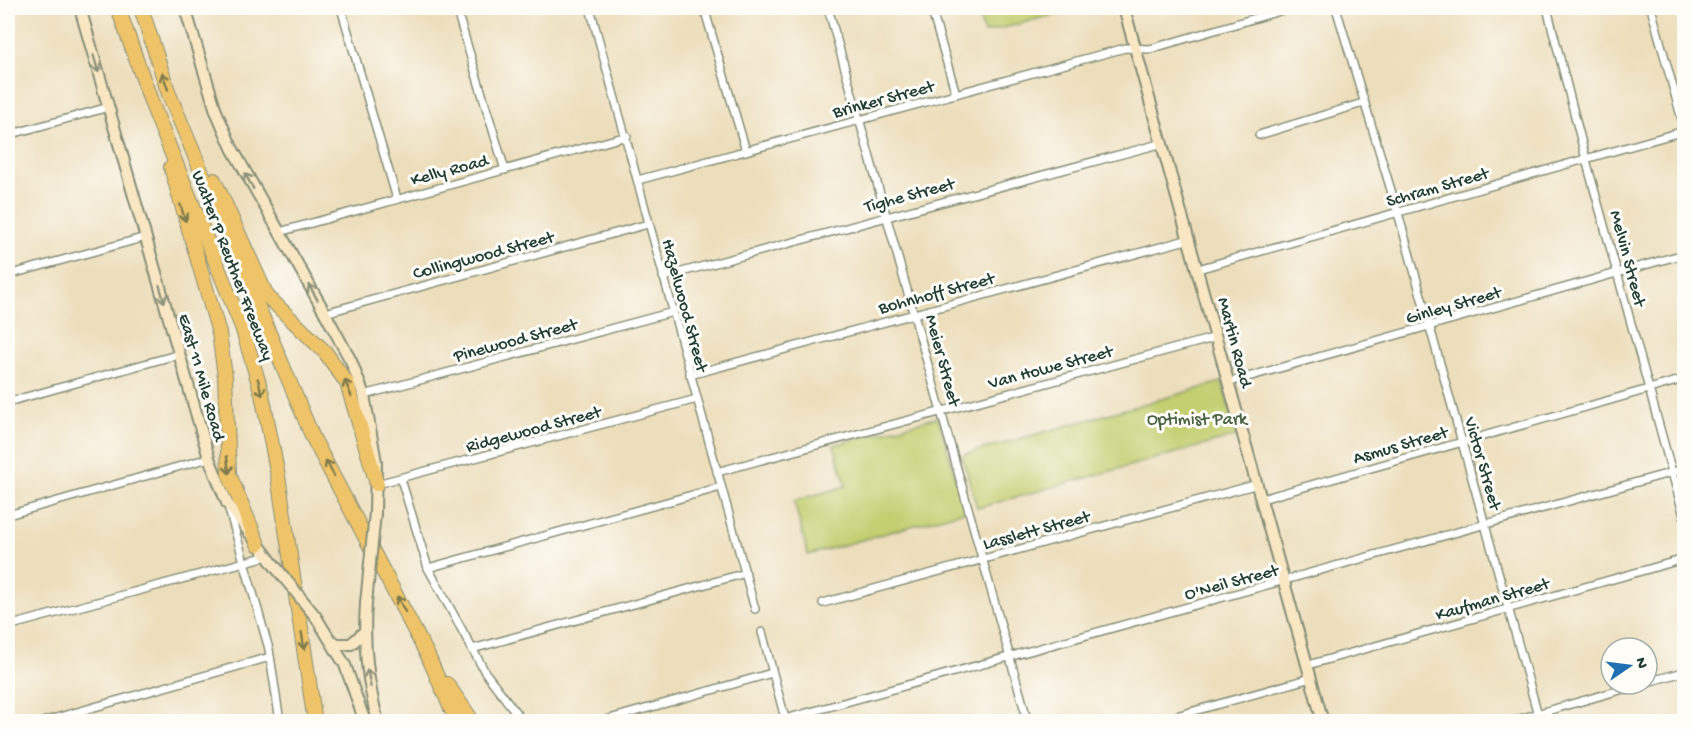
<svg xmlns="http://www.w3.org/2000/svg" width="1692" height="729" font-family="'Gochi Hand',sans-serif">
	<rect width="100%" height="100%" fill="#fdfcf7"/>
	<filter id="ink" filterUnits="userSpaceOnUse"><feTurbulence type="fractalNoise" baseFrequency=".0167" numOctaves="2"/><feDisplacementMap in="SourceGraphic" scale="12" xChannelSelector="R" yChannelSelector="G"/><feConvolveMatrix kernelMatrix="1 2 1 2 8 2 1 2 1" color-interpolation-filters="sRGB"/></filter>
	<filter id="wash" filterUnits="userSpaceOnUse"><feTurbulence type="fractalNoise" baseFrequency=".008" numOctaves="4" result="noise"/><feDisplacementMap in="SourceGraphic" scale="24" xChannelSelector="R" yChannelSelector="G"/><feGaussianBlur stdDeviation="1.35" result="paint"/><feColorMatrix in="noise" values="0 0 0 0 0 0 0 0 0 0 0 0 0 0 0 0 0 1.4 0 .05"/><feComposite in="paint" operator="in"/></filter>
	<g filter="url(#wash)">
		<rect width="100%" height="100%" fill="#eddebb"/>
		<g fill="#c3cf70" stroke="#718652" stroke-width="1.5">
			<polygon points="977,8 1080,8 984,33"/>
			<polygon points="1222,382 1237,436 977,508 962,455"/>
			<polygon points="938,417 965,511 808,555 794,501 846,486 834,445"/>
		</g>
	</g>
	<g filter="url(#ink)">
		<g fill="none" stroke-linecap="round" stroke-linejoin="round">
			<defs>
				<g id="street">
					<polyline points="341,8 397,199"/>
					<polyline points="456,8 505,170"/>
					<polyline points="590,8 755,609"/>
					<polyline points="704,8 746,151"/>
					<polyline points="828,8 1028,722"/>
					<polyline points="931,8 956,94"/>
					<polyline points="1336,8 1400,220 1540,722"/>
					<polyline points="1547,8 1588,167 1684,516"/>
					<polyline points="1651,8 1684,127"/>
					<polyline points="8,135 109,107"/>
					<polyline points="1259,135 1363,103"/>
					<polyline points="638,180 1125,48 1150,49 1290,8"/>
					<polyline points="279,232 627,136"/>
					<polyline points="1198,269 1684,131"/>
					<polyline points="8,275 146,237"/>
					<polyline points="663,277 1163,143"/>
					<polyline points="325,313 648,224"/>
					<polyline points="690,375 1190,239"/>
					<polyline points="1230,382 1684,254"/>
					<polyline points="364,395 673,312"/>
					<polyline points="8,402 180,354"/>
					<polyline points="717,472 1217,337"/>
					<polyline points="401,479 428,568 485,672 523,722"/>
					<polyline points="377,484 697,399"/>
					<polyline points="1262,499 1684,379"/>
					<polyline points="228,506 269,649 280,722"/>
					<polyline points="8,515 209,458"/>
					<polyline points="428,568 721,487"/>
					<polyline points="823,603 1258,484"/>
					<polyline points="8,626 267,556"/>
					<polyline points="762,632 786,722"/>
					<polyline points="472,649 746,573"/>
					<polyline points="1308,665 1684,559"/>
					<polyline points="1647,682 1684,672"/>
					<polyline points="785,719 1684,469"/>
					<polyline points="42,722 270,657"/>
					<polyline points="599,722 772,673"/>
					<polyline points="1155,722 1311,678"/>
					<polyline points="1509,722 1641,684"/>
				</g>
				<g id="secondary">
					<polyline points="80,8 209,458 227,503 274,565"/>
					<polyline points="185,8 216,111 232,148 325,313 351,361 364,395 376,462 375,513"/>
					<polyline points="1124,8 1323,722"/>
					<path d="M366,603c-3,42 1,78 12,119"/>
					<polyline points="316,617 345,665 365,722"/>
					<polyline points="331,640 337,644 351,644 363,633"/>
				</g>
				<g id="highway">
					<polyline points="118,8 153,107 242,327 262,394 278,476 315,722"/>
					<polyline points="141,8 169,94 313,438 428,656 457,722"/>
					<polyline points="171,167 219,333 225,376 229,474 258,544"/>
					<polyline points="214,180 267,296 325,352 347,383 377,484"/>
					<polyline points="447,684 473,722"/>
				</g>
			</defs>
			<use href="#street" stroke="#868e78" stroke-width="10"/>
			<use href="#secondary" stroke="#868e78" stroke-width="14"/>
			<use href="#highway" stroke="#868e78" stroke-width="16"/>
			<use href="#street" stroke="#fff" stroke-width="7"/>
			<use href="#secondary" stroke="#f9e7c3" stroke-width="10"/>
			<use href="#highway" stroke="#efc469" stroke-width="14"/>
			<defs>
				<g id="secondary-bridge">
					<polyline points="274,565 316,617"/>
					<polyline points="366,603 375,513"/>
				</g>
			</defs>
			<use href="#secondary-bridge" stroke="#868e78" stroke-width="14" stroke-linecap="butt"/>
			<use href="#secondary-bridge" stroke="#f9e7c3" stroke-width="10"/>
		</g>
		<defs><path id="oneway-shaft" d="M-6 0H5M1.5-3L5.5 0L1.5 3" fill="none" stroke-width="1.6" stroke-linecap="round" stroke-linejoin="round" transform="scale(1.5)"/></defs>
		<g stroke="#8c927c">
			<use href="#oneway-shaft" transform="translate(96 64) rotate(74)"/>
			<use href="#oneway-shaft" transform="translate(249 181) rotate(-119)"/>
			<use href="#oneway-shaft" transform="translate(313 292) rotate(-120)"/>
			<use href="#oneway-shaft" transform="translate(162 294) rotate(74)"/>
			<use href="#oneway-shaft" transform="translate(369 678) rotate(-100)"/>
		</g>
		<g stroke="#7d7a4c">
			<use href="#oneway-shaft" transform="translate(165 81) rotate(-109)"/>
			<use href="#oneway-shaft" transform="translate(183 213) rotate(72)"/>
			<use href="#oneway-shaft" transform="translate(260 387) rotate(75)"/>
			<use href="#oneway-shaft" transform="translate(348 388) rotate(-112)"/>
			<use href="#oneway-shaft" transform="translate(228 465) rotate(82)"/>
			<use href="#oneway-shaft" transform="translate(330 468) rotate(-118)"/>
			<use href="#oneway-shaft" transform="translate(401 604) rotate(-117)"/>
			<use href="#oneway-shaft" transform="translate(303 641) rotate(81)"/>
		</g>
	</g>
	<g text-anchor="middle" stroke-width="6" stroke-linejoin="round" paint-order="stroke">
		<g font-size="18" fill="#1f3d34" stroke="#fdfcf7">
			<text transform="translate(883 98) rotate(-15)" y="6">Brinker Street</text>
			<text transform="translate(449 169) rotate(-15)" y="6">Kelly Road</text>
			<text transform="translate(1437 186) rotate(-16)" y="6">Schram Street</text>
			<text transform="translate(909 194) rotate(-15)" y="6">Tighe Street</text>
			<text transform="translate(483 254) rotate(-15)" y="6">Collingwood Street</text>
			<text transform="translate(1629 258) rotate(75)" y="6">Melvin Street</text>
			<text transform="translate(234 265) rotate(69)" y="6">Walter P Reuther Freeway</text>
			<text transform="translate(936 292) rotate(-15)" y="6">Bohnhoff Street</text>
			<text transform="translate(1453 304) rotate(-16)" y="6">Ginley Street</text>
			<text transform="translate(686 305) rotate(75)" y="6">Hazelwood Street</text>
			<text transform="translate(515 339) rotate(-15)" y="6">Pinewood Street</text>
			<text transform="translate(1236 342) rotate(75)" y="6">Martin Road</text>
			<text transform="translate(944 360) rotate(75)" y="6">Meier Street</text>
			<text transform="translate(1050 366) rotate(-15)" y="6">Van Howe Street</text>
			<text transform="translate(203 377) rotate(74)" y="6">East 11 Mile Road</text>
			<text transform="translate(533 428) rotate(-15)" y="6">Ridgewood Street</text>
			<text transform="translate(1400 444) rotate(-16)" y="6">Asmus Street</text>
			<text transform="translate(1484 463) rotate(74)" y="6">Victor Street</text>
			<text transform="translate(1036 529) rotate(-15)" y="6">Lasslett Street</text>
			<text transform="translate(1231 581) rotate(-15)" y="6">O'Neil Street</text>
			<text transform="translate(1492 598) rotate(-16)" y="6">Kaufman Street</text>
		</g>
		<g font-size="18" fill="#486243" stroke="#fdfcf7">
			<text x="1197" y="424">Optimist Park</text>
		</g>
	</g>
	<rect width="1692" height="729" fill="none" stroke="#fdfcf7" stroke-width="30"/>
	<g transform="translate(1629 666) rotate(76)"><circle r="28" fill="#fdfcf7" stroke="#a4b0a9" stroke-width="1.5"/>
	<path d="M0-4.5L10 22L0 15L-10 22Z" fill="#1f6fb2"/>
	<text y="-9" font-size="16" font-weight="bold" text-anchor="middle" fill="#1f3d34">N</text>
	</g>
</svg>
